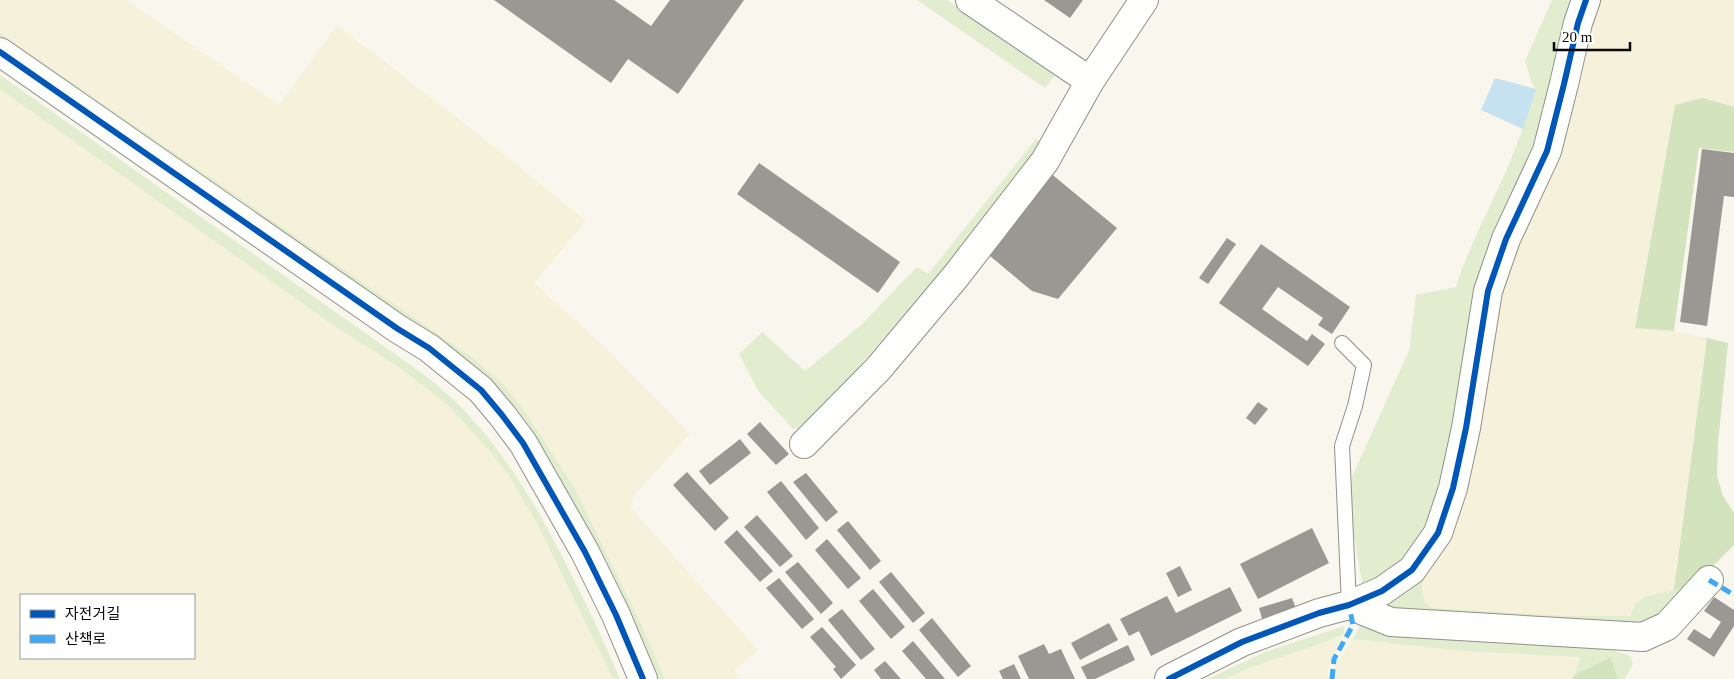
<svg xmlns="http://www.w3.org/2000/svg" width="1734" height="679" font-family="'Times New Roman','Noto Sans KR',serif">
	<rect width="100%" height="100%" fill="#f9f6ed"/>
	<g fill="#f5f1da" fill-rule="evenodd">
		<polygon points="0,0 126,0 279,105 337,25 505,155 586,221 534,283 605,347 690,434 634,495 631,508 758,650 734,671 741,679 665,679 642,626 575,489 526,413 503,385 477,361 0,33"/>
		<polygon points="1598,0 1734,0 1734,107 1703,99 1675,105 1635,327 1674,331 1707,338 1674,590 1645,597 1635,604 1630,616 1565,616 1433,608 1425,603 1421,591 1422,581 1429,570 1487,364 1508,271"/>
		<path d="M0,89l330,234 70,45 48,37 38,42 22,27 30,51 75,154h-613zM21,595h173v63h-173z"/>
		<polygon points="1344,634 1332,655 1328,670 1329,679 1225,679 1249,668 1314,646"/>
		<polygon points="1353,639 1461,651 1580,657 1575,675 1571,679 1335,679 1335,666"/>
	</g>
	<g fill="#e1edce">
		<polygon points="917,0 947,0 1056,74 1045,88"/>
		<path d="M1552,0h31l-110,343 -46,195 -63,56 -18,-104 63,-139 7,-56 40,-8c13,-42 35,-80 52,-121 11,-25 19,-50 27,-76l-5,-12 -5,-17z"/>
		<polygon points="0,33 477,361 503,384 526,413 575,489 642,626 665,679 651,679 528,435 0,45"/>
		<path d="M0,75l419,296c70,51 113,125 151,201 18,36 35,71 50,107h-7l-75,-154 -30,-51 -22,-27 -38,-42 -48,-37 -70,-45 -330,-234z"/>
		<polygon points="1036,139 1042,143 937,276 838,391 803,428 793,429 759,392 739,354 762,332 805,371 860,326 917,267 928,274"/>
		<path d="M1519,243l-11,29 -21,92 -58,206c-9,14 -9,17 -4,33l8,5 132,8h65l5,-12 10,-7 50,-13 -25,24 -29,17 -252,-16 -5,-9 31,-24 73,-260z"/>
		<path d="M1362,622l13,8c38,4 76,10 114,12 43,2 102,-2 141,14l3,8 -8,15h-7l-7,-22 -36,18 5,-18 -119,-6 -108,-12z"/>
		<polygon points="1344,626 1344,634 1314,646 1249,668 1225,679 1208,679 1265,652"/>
	</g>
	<g fill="#d2e3bd">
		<polygon points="1703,98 1734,107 1734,152 1699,148 1674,331 1635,328 1675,105"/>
		<polygon points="1707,338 1728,343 1718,443 1717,476 1723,496 1734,513 1734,545 1695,584 1674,590"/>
		<polygon points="1611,657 1618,679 1571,679 1575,675"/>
	</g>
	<polygon fill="#c6e2f0" points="1495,78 1536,89 1523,129 1481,110"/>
	<g fill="#9b9893">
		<polygon points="494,0 614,0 651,26 670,0 744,0 678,94 628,59 611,83"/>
		<polygon points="1044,0 1083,0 1070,18"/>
		<polygon points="1702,149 1734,153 1734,197 1724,196 1707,326 1680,322"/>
		<polygon points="759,163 900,262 878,293 737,194"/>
		<polygon points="1049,172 1117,228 1058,299 1032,291 984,251"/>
		<polygon points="1227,238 1236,244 1208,284 1199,278"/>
		<polygon points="1261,244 1350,307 1332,334 1318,325 1323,318 1278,287 1262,309 1307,341 1312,334 1325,344 1308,366 1219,303"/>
		<polygon points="1258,402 1268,409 1255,425 1246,418"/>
		<polygon points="760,422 789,454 776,465 747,434"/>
		<polygon points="740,439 751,453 710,485 699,471"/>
		<polygon points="687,472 729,518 715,531 673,485"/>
		<polygon points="806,473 838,512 826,522 793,482"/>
		<polygon points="781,481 819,528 806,540 767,492"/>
		<polygon points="757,515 793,556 780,567 744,527"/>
		<polygon points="848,521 881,561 870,570 837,530"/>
		<polygon points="1312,528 1329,563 1258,599 1240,564"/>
		<polygon points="737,530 773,571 760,582 724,542"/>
		<polygon points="827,539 861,578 848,589 815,550"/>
		<polygon points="798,562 833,603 821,614 785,572"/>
		<polygon points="1180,566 1192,590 1178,597 1166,573"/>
		<polygon points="891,572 925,613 913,623 879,582"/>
		<polygon points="779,578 814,619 802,629 766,588"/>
		<polygon points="1230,587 1242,611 1151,656 1139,631 1129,636 1120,619 1167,596 1176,613"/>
		<polygon points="873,589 905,627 891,639 859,601"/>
		<polygon points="1714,597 1734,610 1734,626 1714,657 1687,639 1694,629 1710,639 1721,622 1704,611"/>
		<polygon points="1292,598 1297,611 1263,622 1259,608"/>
		<polygon points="842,609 875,649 861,660 828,620"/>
		<polygon points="932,618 971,666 958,677 919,630"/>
		<polygon points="1109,623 1118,640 1080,660 1071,643"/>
		<polygon points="822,627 856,665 841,679 833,669 836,667 810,637"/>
		<polygon points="913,641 945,679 926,679 902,651"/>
		<polygon points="1044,644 1049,654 1061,649 1075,679 1029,679 1018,656"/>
		<polygon points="1128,645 1135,660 1095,679 1087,679 1081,667"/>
		<polygon points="885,661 901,679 881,679 874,670"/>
		<polygon points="1014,664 1021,679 1003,679 999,671"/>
	</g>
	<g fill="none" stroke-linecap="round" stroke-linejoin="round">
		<defs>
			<polyline id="service" points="1342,343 1364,365 1355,406 1342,446 1349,605"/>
			<g id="minor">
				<polyline points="970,0 1090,81"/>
				<polyline points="804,444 878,369 956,276 1045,161 1090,81 1144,0"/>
				<polyline points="1349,605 1391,622 1643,637 1667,626 1709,580"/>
				<polyline points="1169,679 1242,642 1319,613 1349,605 1382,591 1412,570 1438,533 1453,488 1466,428 1488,291 1506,239 1547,151 1564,84 1578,23 1586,0"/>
			</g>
			<polyline id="tertiary" points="0,52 398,329 429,348 481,390 502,415 523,443 585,552 616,615 643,679"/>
		</defs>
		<use href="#service" stroke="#92908c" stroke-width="16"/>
		<use href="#minor" stroke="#92908c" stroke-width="30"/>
		<use href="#tertiary" stroke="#92908c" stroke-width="30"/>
		<use href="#service" stroke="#fefefc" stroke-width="14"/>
		<use href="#minor" stroke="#fefefc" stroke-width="28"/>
		<use href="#tertiary" stroke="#fefefc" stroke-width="28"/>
		<g stroke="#3fa9f5" stroke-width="5" stroke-dasharray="10 5" stroke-linecap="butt">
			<polyline points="1709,580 1734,595"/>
			<polyline points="1332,679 1334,659 1353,625 1349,605"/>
		</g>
		<defs>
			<g id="cycleway">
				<polyline points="0,52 398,329 429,348 481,390 502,415 523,443 585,552 616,615 643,679"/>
				<polyline points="1169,679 1242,642 1319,613 1349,605 1382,591 1412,570 1438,533 1453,488 1466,428 1488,291 1506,239 1547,151 1564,84 1578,23 1586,0"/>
			</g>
		</defs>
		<use href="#cycleway" stroke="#fff" stroke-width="9"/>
		<use href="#cycleway" stroke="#0057b8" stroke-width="6"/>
	</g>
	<rect x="20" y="594" width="175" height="65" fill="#ffffff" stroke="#9d9d9d"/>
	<rect x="30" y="610" width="25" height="8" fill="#0057b8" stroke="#9d9d9d"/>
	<text x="65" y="619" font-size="15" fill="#0a0a0a">자전거길</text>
	<rect x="30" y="635" width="25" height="8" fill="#3fa9f5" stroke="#9d9d9d"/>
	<text x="65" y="644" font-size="15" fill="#0a0a0a">산책로</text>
	<path d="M1554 42v8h76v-8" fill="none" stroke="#0a0a0a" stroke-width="2.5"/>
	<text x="1562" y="42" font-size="15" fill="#0a0a0a" stroke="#ffffff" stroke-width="4" paint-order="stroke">20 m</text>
</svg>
